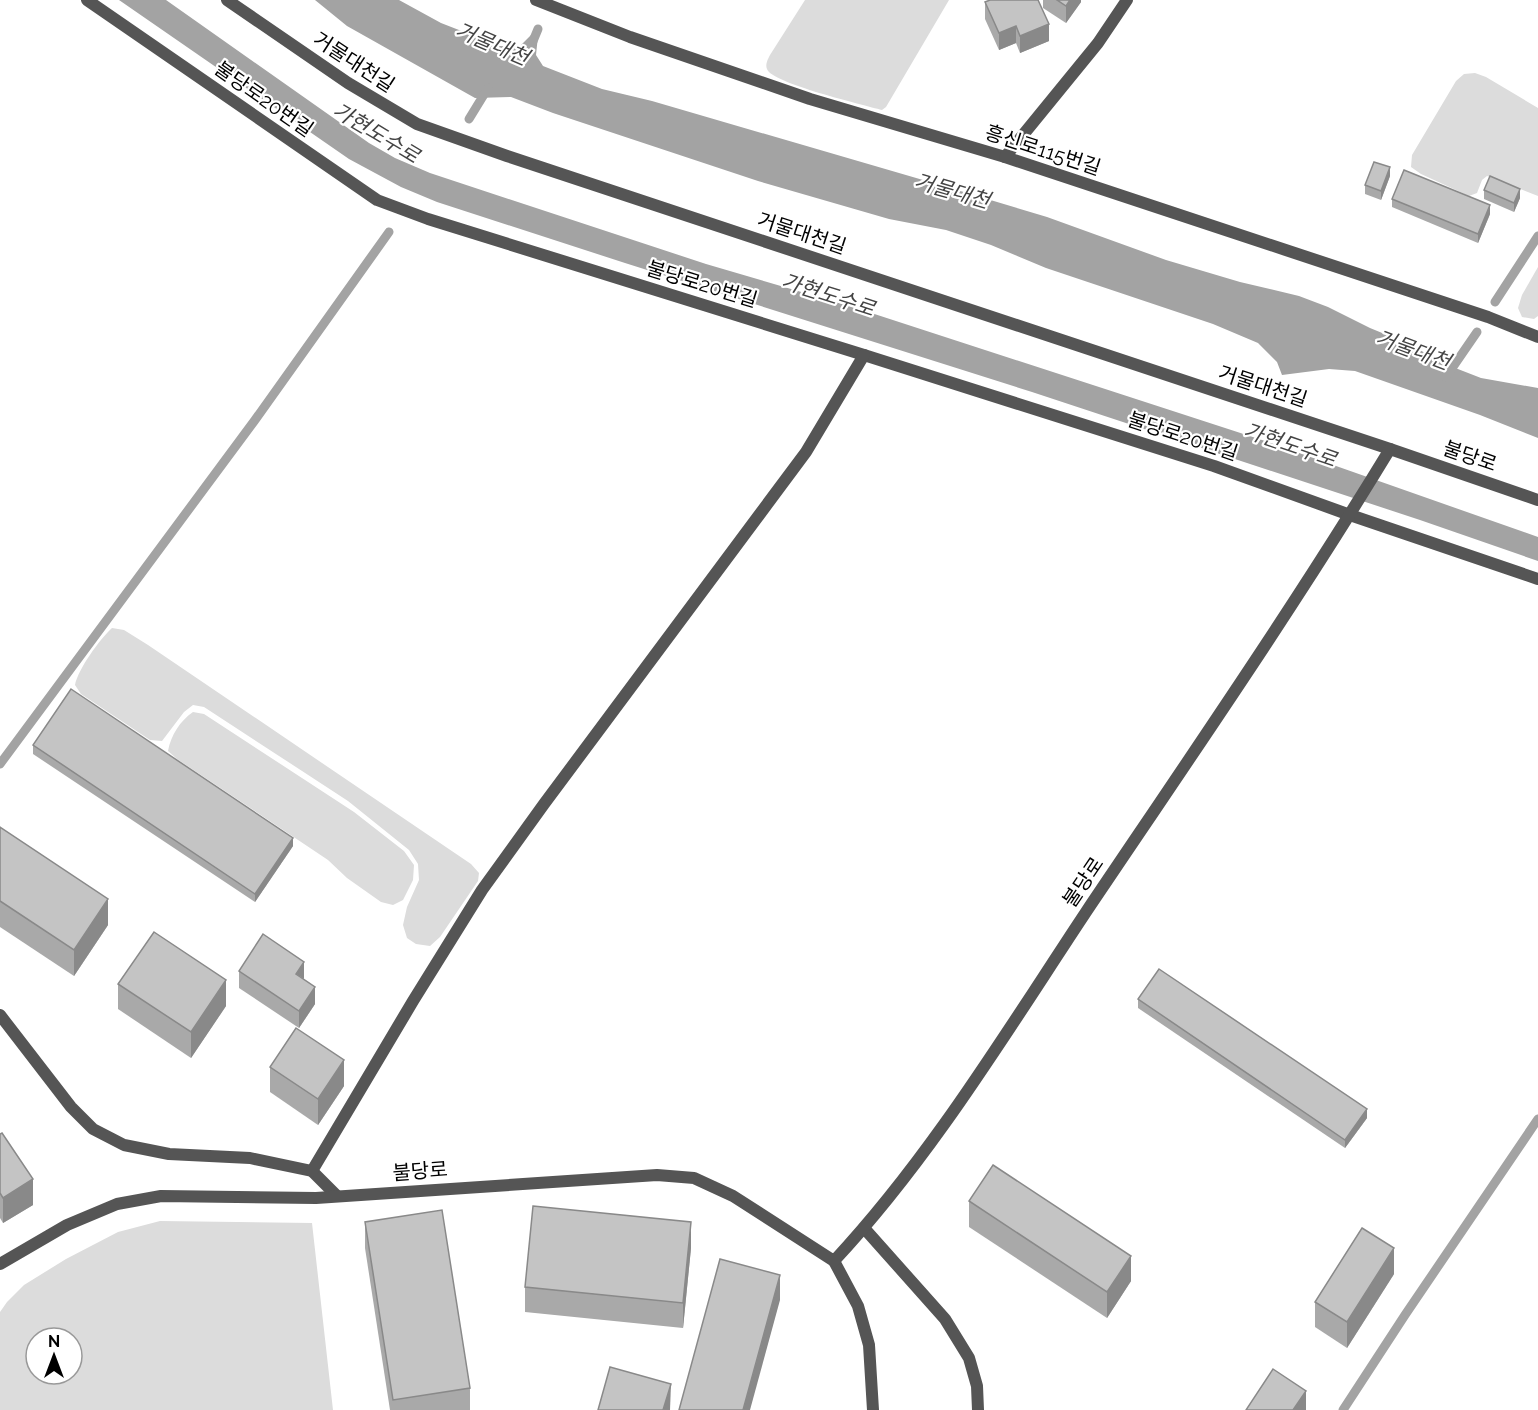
<svg xmlns="http://www.w3.org/2000/svg" width="1538" height="1410" font-family="Raleway,'Noto Sans KR',sans-serif">
	<rect width="100%" height="100%" fill="#fff"/>
	<g fill="#dcdcdc" fill-rule="evenodd">
		<path d="M805,0h144l-63,107 -4,3c-18,-5 -111,-27 -115,-41 -2,-5 1,-10 3,-14z"/>
		<polygon points="1475,73 1486,77 1538,108 1538,196 1487,176 1482,180 1477,193 1469,196 1421,174 1411,167 1412,155 1456,81 1464,74"/>
		<polygon points="1538,267 1538,316 1534,319 1522,317 1518,308 1522,295"/>
		<path d="M112,628l12,2 24,15 323,219 8,9 -1,8 -38,56 -10,9 -14,-2 -9,-6 -4,-13 4,-18 12,-27 -1,-16 -9,-14 -61,-49 -144,-94 -11,-2 -9,7 -22,29 -12,-1 -69,-46 -6,-9c3,-16 25,-46 37,-57z"/>
		<path d="M193,712l11,2 150,98 50,39 10,14 -1,15 -10,20 -10,5 -12,-3 -34,-24 -19,-18 -151,-101 -9,-8c3,-16 12,-30 25,-39z"/>
		<path d="M160,1221l152,2 21,187h-333v-98l7,-10 17,-17 42,-26 52,-27zM36,1338h36v36h-36z"/>
	</g>
	<g fill="#a3a3a3">
		<polygon points="119,0 166,0 369,143 395,158 430,173 706,264 856,308 1262,440 1538,537 1538,561 1420,520 1032,392 625,263 437,202 401,187 349,159"/>
		<polygon points="315,0 399,0 441,23 500,46 519,47 532,34 538,36 536,55 543,66 602,89 652,101 947,187 1047,217 1166,260 1240,282 1299,296 1328,307 1370,328 1409,344 1445,364 1481,378 1538,388 1538,438 1480,415 1355,371 1329,369 1282,375 1277,362 1258,343 1213,324 1046,268 991,245 946,230 889,219 758,181 553,113 511,97 475,98 347,26"/>
	</g>
	<g fill="none" stroke-linecap="round" stroke-linejoin="round">
		<g stroke="#a3a3a3" stroke-width="9">
			<polyline points="531,46 538,29"/>
			<polyline points="469,119 488,88"/>
			<polyline points="1495,302 1538,236"/>
			<polyline points="1446,377 1477,332"/>
			<polyline points="0,764 255,420 389,232"/>
			<polyline points="1343,1410 1405,1315 1538,1119"/>
		</g>
		<g stroke="#555" stroke-width="12">
			<polyline points="87,0 377,200 428,219 864,355 1214,466 1350,515 1538,579"/>
			<polyline points="536,0 630,37 810,99 1005,157 1488,317 1538,337"/>
			<polyline points="1005,157 1098,43 1127,0"/>
			<polyline points="0,1015 71,1107 93,1129 124,1145 169,1154 250,1158 312,1171 337,1196"/>
			<polyline points="312,1171 413,1001 482,890 544,804 806,452 864,355"/>
			<polyline points="864,1228 945,1319 969,1358 977,1386 978,1410"/>
			<polyline points="834,1261 858,1306 869,1345 873,1410"/>
		</g>
		<g stroke="#555" stroke-width="12">
			<polyline points="227,0 348,83 417,124 507,156 1390,449 1538,500"/>
			<path d="M0,1264l67,-39 50,-21 44,-8 155,2 341,-23 37,3 39,18 101,65c97,-104 173,-230 252,-349 103,-153 208,-305 304,-463"/>
		</g>
	</g>
	<g fill="#a9a9a9">
		<polygon points="1043,0 1081,0 1081,2 1066,23 1043,8"/>
		<polygon points="985,2 1049,41 1020,53 1016,43 999,50 985,19"/>
		<polygon points="1390,176 1381,200 1365,194 1365,185"/>
		<polygon points="1484,190 1520,198 1514,212 1484,199"/>
		<polygon points="1392,199 1490,214 1478,243 1392,207"/>
		<polygon points="33,745 293,846 255,902 33,754"/>
		<polygon points="0,827 108,925 74,976 0,927"/>
		<polygon points="239,971 304,979 315,1004 299,1028 239,988"/>
		<polygon points="118,984 226,1006 191,1058 118,1009"/>
		<polygon points="1138,999 1367,1118 1345,1148 1138,1008"/>
		<polygon points="270,1067 344,1086 318,1125 270,1092"/>
		<polygon points="0,1134 33,1205 3,1223 0,1218"/>
		<polygon points="969,1201 1131,1281 1107,1318 969,1227"/>
		<polygon points="365,1222 470,1388 470,1410 390,1410 365,1248"/>
		<polygon points="691,1248 683,1328 525,1312 525,1287"/>
		<polygon points="1394,1274 1347,1348 1315,1327 1315,1302"/>
	</g>
	<g fill="#898989">
		<polygon points="1070,0 1081,0 1081,2 1066,23 1066,6"/>
		<polygon points="1049,24 1049,41 1020,53 1020,36"/>
		<polygon points="1016,26 1016,43 999,50 999,33"/>
		<polygon points="1390,167 1390,176 1381,200 1381,191"/>
		<polygon points="1520,189 1520,198 1514,212 1514,203"/>
		<polygon points="1490,205 1490,214 1478,243 1478,234"/>
		<polygon points="293,838 293,846 255,902 255,894"/>
		<polygon points="108,899 108,925 74,976 74,950"/>
		<polygon points="304,962 304,979 296,974"/>
		<polygon points="226,980 226,1006 191,1058 191,1032"/>
		<polygon points="315,987 315,1004 299,1028 299,1011"/>
		<polygon points="344,1060 344,1086 318,1125 318,1099"/>
		<polygon points="1367,1109 1367,1118 1345,1148 1345,1140"/>
		<polygon points="33,1179 33,1205 3,1223 3,1198"/>
		<polygon points="691,1222 691,1248 683,1328 683,1303"/>
		<polygon points="1394,1248 1394,1274 1347,1348 1347,1322"/>
		<polygon points="1131,1256 1131,1281 1107,1318 1107,1292"/>
		<polygon points="780,1275 780,1300 750,1410 743,1410"/>
		<polygon points="671,1384 670,1410 663,1410"/>
		<polygon points="1306,1391 1306,1410 1293,1410"/>
	</g>
	<g fill="#c4c4c4" stroke="#898989" stroke-width="1.5">
		<polygon points="990,0 1038,0 1049,24 1020,36 1016,26 999,33 985,2"/>
		<polygon points="1057,0 1070,0 1066,6"/>
		<polygon points="1374,162 1390,167 1381,191 1365,185"/>
		<polygon points="1404,170 1490,205 1478,234 1392,199"/>
		<polygon points="1490,176 1520,189 1514,203 1484,190"/>
		<polygon points="71,689 293,838 255,894 33,745"/>
		<polygon points="0,827 108,899 74,950 0,901"/>
		<polygon points="154,932 226,980 191,1032 118,984"/>
		<polygon points="263,934 304,962 296,974 315,987 299,1011 239,971"/>
		<polygon points="1159,969 1367,1109 1345,1140 1138,999"/>
		<polygon points="296,1028 344,1060 318,1099 270,1067"/>
		<polygon points="2,1133 33,1179 3,1198 0,1193 0,1134"/>
		<polygon points="993,1165 1131,1256 1107,1292 969,1201"/>
		<polygon points="533,1206 691,1222 683,1303 525,1287"/>
		<polygon points="442,1210 470,1388 393,1400 365,1222"/>
		<polygon points="1362,1228 1394,1248 1347,1322 1315,1302"/>
		<polygon points="720,1259 780,1275 743,1410 679,1410"/>
		<polygon points="610,1367 671,1384 663,1410 598,1410"/>
		<polygon points="1273,1369 1306,1391 1293,1410 1246,1410"/>
	</g>
	<g text-anchor="middle" stroke-width="4.5" stroke-linejoin="round" paint-order="stroke">
		<g font-size="20" fill="#000" stroke="#fff">
			<text transform="translate(354 62) rotate(33)" y="7">거물대천길</text>
			<text transform="translate(264 99) rotate(35)" y="7">불당로20번길</text>
			<text transform="translate(1043 150) rotate(18)" y="7">흥신로115번길</text>
			<text transform="translate(802 233) rotate(18)" y="7">거물대천길</text>
			<text transform="translate(702 284) rotate(17)" y="7">불당로20번길</text>
			<text transform="translate(1263 386) rotate(18)" y="7">거물대천길</text>
			<text transform="translate(1183 436) rotate(18)" y="7">불당로20번길</text>
			<text transform="translate(1470 456) rotate(19)" y="7">불당로</text>
			<text transform="translate(1083 882) rotate(-56)" y="7">불당로</text>
			<text transform="translate(420 1171) rotate(-4)" y="7">불당로</text>
		</g>
		<g font-size="21" font-style="italic" fill="#444" stroke="#fff">
			<text transform="translate(492 44) rotate(23)" y="7">거물대천</text>
			<text transform="translate(376 133) rotate(31)" y="7">가현도수로</text>
			<text transform="translate(952 191) rotate(16)" y="7">거물대천</text>
			<text transform="translate(828 295) rotate(18)" y="7">가현도수로</text>
			<text transform="translate(1413 350) rotate(20)" y="7">거물대천</text>
			<text transform="translate(1290 445) rotate(19)" y="7">가현도수로</text>
		</g>
	</g>
	<g transform="translate(54 1356)"><circle r="28" fill="#ffffff" stroke="#999999" stroke-width="1.5"/>
	<path d="M0-4.5L10 22L0 15L-10 22Z" fill="#000000"/>
	<text y="-9" font-size="16" font-weight="bold" text-anchor="middle" fill="#000000">N</text>
	</g>
</svg>
